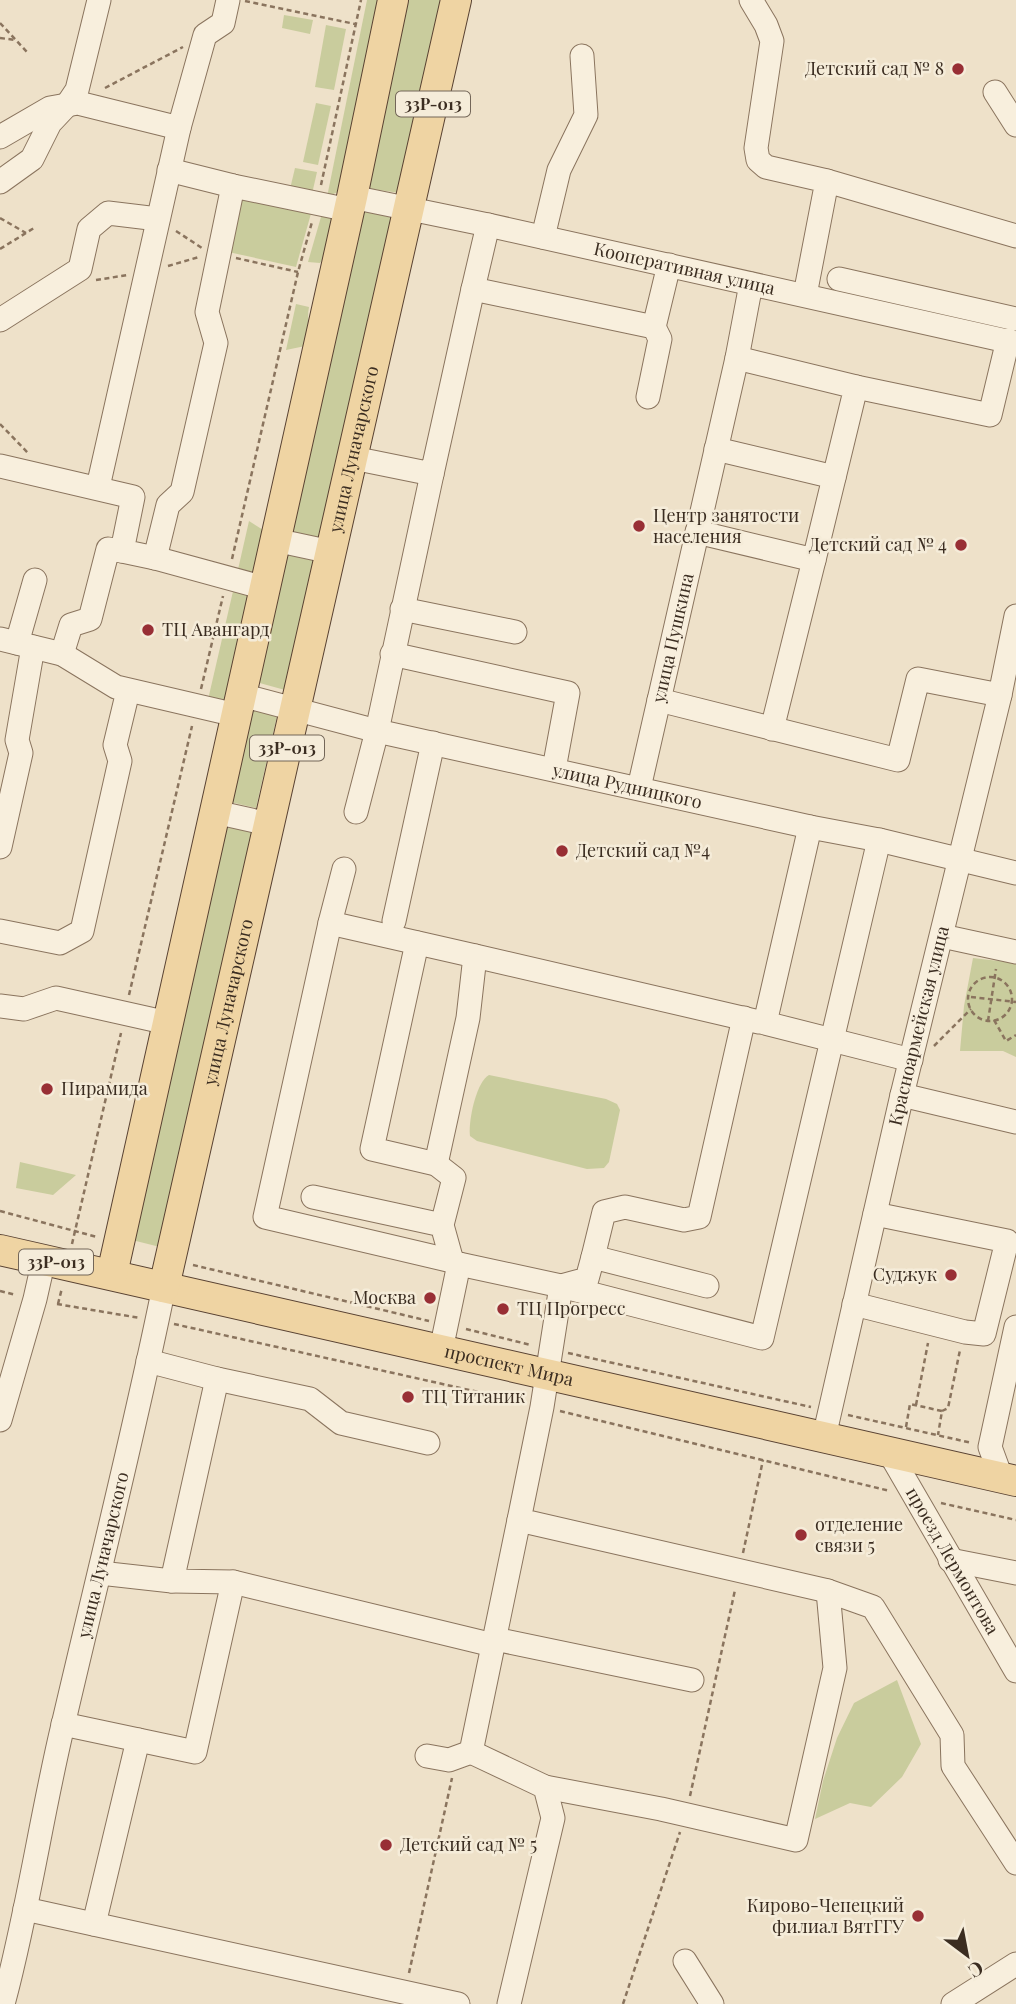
<svg xmlns="http://www.w3.org/2000/svg" width="1016" height="2004" font-family="'Playfair Display',serif">
	<rect width="100%" height="100%" fill="#eee1c9"/>
	<g fill="#c9cc9d">
		<polygon points="367,0 381,0 340,191 327,197"/>
		<polygon points="403,0 444,0 400,193 365,188"/>
		<polygon points="284,15 313,20 310,34 282,28"/>
		<polygon points="326,25 346,29 334,90 315,87"/>
		<polygon points="316,103 331,106 318,165 303,162"/>
		<polygon points="295,168 317,172 312,194 290,189"/>
		<polygon points="236,198 312,210 296,267 224,251"/>
		<polygon points="323,210 335,214 331,248 320,263 308,262"/>
		<polygon points="361,211 394,218 322,540 287,534"/>
		<path d="M296,304l13,3c-3,14 3,24 1,38l-24,5z"/>
		<polygon points="249,521 268,533 257,575 237,574"/>
		<polygon points="284,554 315,561 285,690 256,682"/>
		<polygon points="234,587 249,590 230,702 207,704"/>
		<polygon points="249,698 280,703 256,808 226,801"/>
		<polygon points="224,825 254,831 160,1247 128,1239"/>
		<polygon points="973,958 1016,963 1016,1057 1003,1051 960,1051 964,1006"/>
		<path d="M489,1075l117,24 11,5 3,6 -11,52 -5,6 -17,1 -110,-28 -7,-5c-2,-14 6,-54 19,-61z"/>
		<polygon points="20,1162 76,1175 53,1195 16,1188"/>
		<polygon points="897,1680 921,1744 902,1777 871,1807 850,1803 815,1819 823,1781 837,1738 854,1703"/>
	</g>
	<g fill="none" stroke-linecap="round" stroke-linejoin="round">
		<defs>
			<g id="minor">
				<polyline points="751,0 766,25 772,41 756,148 758,160 766,167 827,181 805,295"/>
				<polyline points="995,92 1016,125"/>
				<polyline points="0,137 50,108 78,103 179,128"/>
				<polyline points="169,170 233,186 349,210"/>
				<polyline points="827,181 1016,236"/>
				<polyline points="0,182 32,159 50,123 67,105 77,90 99,0"/>
				<path id="s1" d="M352,197l136,28 528,118"/>
				<polyline points="488,225 473,289 654,327 660,339 648,397"/>
				<polyline points="543,237 559,170 586,115 582,56"/>
				<polyline points="839,279 1016,319"/>
				<polyline points="0,320 80,269 89,229 108,213 158,219"/>
				<polyline points="654,327 669,265"/>
				<polyline points="856,387 990,415 1008,340"/>
				<polyline points="716,449 834,477"/>
				<polyline points="353,458 432,474 473,289"/>
				<polyline points="0,466 133,497 122,551 155,558 265,588"/>
				<polyline points="98,487 179,128 205,35 223,23 228,0"/>
				<polyline points="697,532 814,560 856,387 737,358"/>
				<polyline points="275,540 331,552"/>
				<polyline points="155,558 168,505 182,492 216,343 207,312 233,186"/>
				<polyline points="402,609 515,632"/>
				<polyline points="0,639 62,654 116,687 236,715"/>
				<polyline points="17,643 35,580"/>
				<polyline points="62,654 71,625 90,619 108,549 122,551"/>
				<polyline points="392,654 568,693 554,769"/>
				<path id="s2" d="M241,695l136,36 433,96 69,13 137,33"/>
				<polyline points="659,700 898,760 918,679 1000,695"/>
				<polyline points="772,729 814,560"/>
				<path id="s3" d="M639,788l98,-430 14,-74"/>
				<polyline points="215,812 269,824"/>
				<polyline points="356,812 377,731 432,474"/>
				<polyline points="810,827 765,1023 911,1060"/>
				<polyline points="0,847 21,753 17,740 33,647"/>
				<polyline points="344,869 330,923 265,1217 452,1261"/>
				<polyline points="394,921 433,743"/>
				<polyline points="330,923 475,956 468,1018 436,1164"/>
				<polyline points="0,931 60,943 82,931 120,761 115,745 128,691"/>
				<polyline points="942,936 1016,952"/>
				<polyline points="417,943 372,1149 436,1164 454,1178 442,1225"/>
				<polyline points="475,956 759,1022"/>
				<polyline points="0,1006 24,1009 56,998 168,1023"/>
				<polyline points="902,1095 1016,1122"/>
				<polyline points="313,1197 442,1225 452,1261 459,1264"/>
				<polyline points="593,1257 604,1212 625,1207 684,1220 699,1217 744,1018"/>
				<polyline points="707,1286 593,1257 587,1279 561,1286 542,1407 519,1520 828,1591 873,1607 952,1735 953,1766 1016,1863"/>
				<polyline points="854,1304 965,1332 984,1334 1007,1241 875,1214"/>
				<polyline points="441,1350 459,1264 561,1286 762,1338 879,840"/>
				<polyline points="148,1361 217,1379 172,1581 233,1582 493,1645"/>
				<polyline points="217,1379 310,1399 341,1423 428,1443"/>
				<polyline points="0,1420 35,1299 44,1259"/>
				<path id="s4" d="M824,1437l78,-342 98,-400 16,-79"/>
				<path id="s5" d="M889,1452l127,219"/>
				<polyline points="1001,1477 990,1447 1016,1327"/>
				<polyline points="950,1560 1016,1573"/>
				<polyline points="100,1573 172,1581"/>
				<polyline points="495,1639 692,1680"/>
				<polyline points="63,1724 195,1752 233,1582"/>
				<polyline points="471,1752 545,1787 553,1818 509,2004"/>
				<polyline points="427,1756 449,1760 471,1752 519,1520"/>
				<polyline points="545,1787 661,1809 796,1840 835,1668 828,1591"/>
				<polyline points="25,1909 458,2004"/>
				<polyline points="94,1924 138,1740"/>
				<polyline points="685,1961 712,2004"/>
				<path id="s6" d="M3,2004c25,-92 38,-187 60,-279 34,-146 71,-291 101,-438"/>
				<polyline points="953,2004 1016,1964"/>
			</g>
			<g id="major">
				<path id="s7" d="M0,1250l1016,231"/>
				<polyline points="112,1274 352,197 393,0"/>
				<path id="s8" d="M164,1287l292,-1287"/>
			</g>
		</defs>
		<use href="#minor" stroke="#8a745e" stroke-width="25"/>
		<use href="#major" stroke="#594232" stroke-width="32"/>
		<g stroke="#8a745e" stroke-width="2.5" stroke-dasharray="5 3.5" stroke-linecap="butt">
			<polyline points="245,1 355,24"/>
			<polyline points="0,23 27,52"/>
			<polyline points="0,38 16,40"/>
			<polyline points="105,88 183,47"/>
			<polyline points="321,185 361,0"/>
			<polyline points="0,218 26,233"/>
			<polyline points="176,231 202,248"/>
			<polyline points="0,249 34,228"/>
			<polyline points="236,258 298,272"/>
			<polyline points="168,266 199,257"/>
			<polyline points="96,280 128,275"/>
			<polyline points="0,424 28,453"/>
			<polyline points="232,559 298,272 312,222"/>
			<polyline points="201,689 223,596"/>
			<circle cx="990" cy="999" r="22"/>
			<polyline points="129,995 192,726"/>
			<polyline points="971,997 1016,1002"/>
			<polyline points="994,1020 1006,1041 1016,1035"/>
			<polyline points="988,1021 996,969"/>
			<polyline points="934,1046 971,1009"/>
			<polyline points="0,1211 97,1237"/>
			<polyline points="72,1244 121,1033"/>
			<polyline points="193,1265 429,1321"/>
			<polyline points="0,1291 16,1295"/>
			<polyline points="57,1304 140,1318"/>
			<polyline points="58,1304 62,1288"/>
			<polyline points="174,1324 523,1402"/>
			<polyline points="466,1329 531,1345"/>
			<polyline points="568,1353 811,1407"/>
			<polyline points="916,1405 928,1343"/>
			<polyline points="560,1411 890,1491"/>
			<polyline points="942,1411 948,1408 960,1350"/>
			<polyline points="848,1415 972,1443"/>
			<polyline points="906,1427 910,1404 942,1411 938,1435"/>
			<polyline points="941,1503 1016,1520"/>
			<polyline points="743,1553 763,1460"/>
			<polyline points="690,1796 735,1590"/>
			<polyline points="409,1973 452,1778"/>
			<polyline points="623,2004 680,1832"/>
		</g>
		<use href="#minor" stroke="#f8efdd" stroke-width="23"/>
		<use href="#major" stroke="#efd4a3" stroke-width="30"/>
	</g>
	<g fill="#982f35" stroke="#f5ecd9" stroke-width="2.5">
		<circle cx="958" cy="69" r="7"/>
		<circle cx="639" cy="526" r="7"/>
		<circle cx="961" cy="545" r="7"/>
		<circle cx="148" cy="630" r="7"/>
		<circle cx="562" cy="851" r="7"/>
		<circle cx="47" cy="1089" r="7"/>
		<circle cx="951" cy="1275" r="7"/>
		<circle cx="430" cy="1298" r="7"/>
		<circle cx="503" cy="1309" r="7"/>
		<circle cx="408" cy="1397" r="7"/>
		<circle cx="801" cy="1535" r="7"/>
		<circle cx="386" cy="1845" r="7"/>
		<circle cx="918" cy="1916" r="7"/>
	</g>
	<g text-anchor="middle" stroke-width="5" stroke-linejoin="round" paint-order="stroke">
		<g fill="#f5ecd9" stroke="#736658" stroke-width="2">
			<rect x="396" y="91.5" width="74" height="25" rx="5"/>
			<rect x="250" y="735.5" width="74" height="25" rx="5"/>
			<rect x="19" y="1249.5" width="74" height="25" rx="5"/>
		</g>
		<g font-size="16" font-weight="bold" fill="#3b2d21">
			<text x="433" y="110">33Р-013</text>
			<text x="287" y="754">33Р-013</text>
			<text x="56" y="1268">33Р-013</text>
		</g>
		<g font-size="18" fill="#3b2d21" stroke="#f5ecd9" text-anchor="start">
			<text x="944" y="75" text-anchor="end">Детский сад № 8</text>
			<text x="653" y="522">Центр занятости<tspan x="653" dy="21">населения</tspan></text>
			<text x="947" y="551" text-anchor="end">Детский сад № 4</text>
			<text x="162" y="636">ТЦ Авангард</text>
			<text x="576" y="857">Детский сад №4</text>
			<text x="61" y="1095">Пирамида</text>
			<text x="937" y="1281" text-anchor="end">Суджук</text>
			<text x="416" y="1304" text-anchor="end">Москва</text>
			<text x="517" y="1315">ТЦ Прогресс</text>
			<text x="422" y="1403">ТЦ Титаник</text>
			<text x="815" y="1531">отделение<tspan x="815" dy="21">связи 5</tspan></text>
			<text x="400" y="1851">Детский сад № 5</text>
			<text x="904" y="1912" text-anchor="end">Кирово-Чепецкий<tspan x="904" dy="21">филиал ВятГГУ</tspan></text>
		</g>
		<g font-size="18" fill="#3b2d21" stroke="#f5ecd9">
			<text dy="6" stroke="none"><textPath href="#s1" startOffset="340">Кооперативная улица</textPath></text>
			<text dy="6" stroke="none"><textPath href="#s8" startOffset="859">улица Луначарского</textPath></text>
			<text dy="6" stroke="none"><textPath href="#s3" startOffset="154">улица Пушкина</textPath></text>
			<text dy="6" stroke="none"><textPath href="#s2" startOffset="397">улица Рудницкого</textPath></text>
			<text dy="6" stroke="none"><textPath href="#s8" startOffset="292">улица Луначарского</textPath></text>
			<text dy="6" stroke="none"><textPath href="#s4" startOffset="422">Красноармейская улица</textPath></text>
			<text dy="6" stroke="none"><textPath href="#s7" startOffset="522">проспект Мира</textPath></text>
			<text dy="6" stroke="none"><textPath href="#s6" startOffset="460">улица Луначарского</textPath></text>
			<text dy="6" stroke="none"><textPath href="#s5" startOffset="126">проезд Лермонтова</textPath></text>
		</g>
	</g>
	<g transform="translate(967 1955) rotate(148)" stroke="#f5ecd9" stroke-width="5" paint-order="stroke">
	<path d="M0-5L12 26L0 18L-12 26Z" fill="#3b2d21"/>
	<text y="-10" font-size="19" font-weight="bold" text-anchor="middle" fill="#3b2d21">С</text>
	</g>
</svg>
